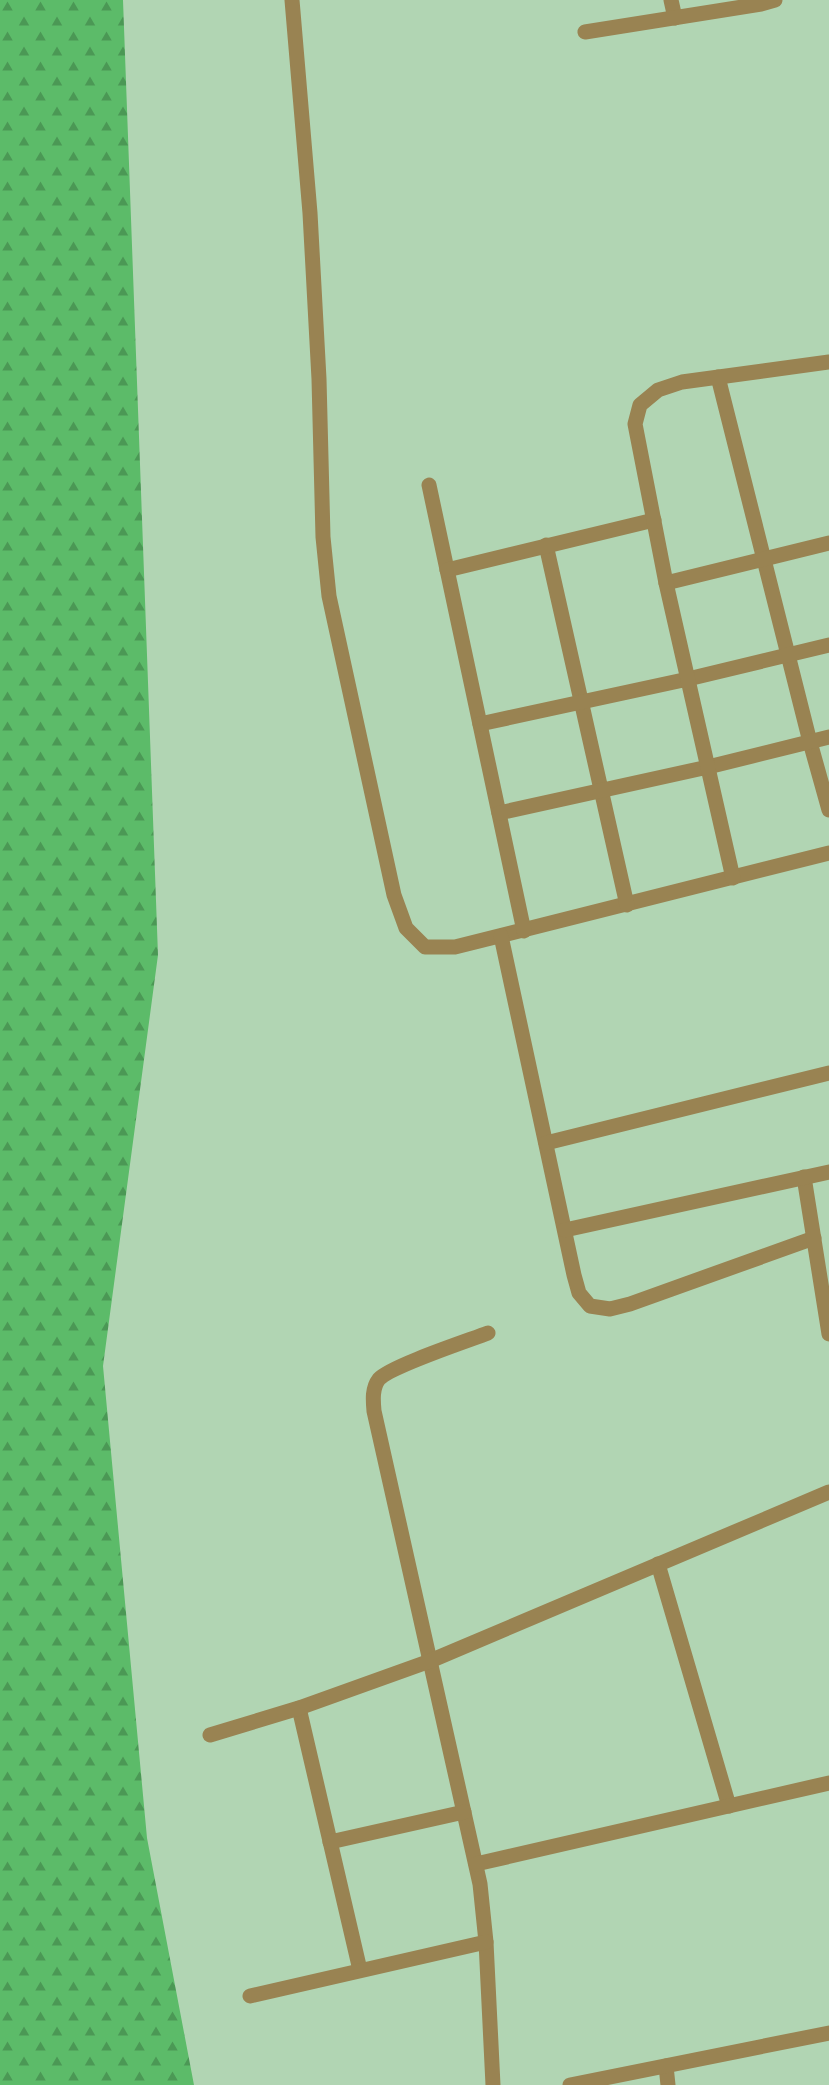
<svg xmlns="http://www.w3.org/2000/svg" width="829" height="2085" font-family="'Noto Sans',sans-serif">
	<defs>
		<pattern id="forest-firs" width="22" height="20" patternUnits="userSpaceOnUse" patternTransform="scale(1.5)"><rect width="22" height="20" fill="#5cbb69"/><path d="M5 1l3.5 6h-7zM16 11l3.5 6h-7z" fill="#4b9855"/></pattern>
	</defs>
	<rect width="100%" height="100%" fill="#b1d5b3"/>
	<polygon fill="url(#forest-firs)" points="0,0 123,0 158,955 103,1366 147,1838 194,2085 0,2085"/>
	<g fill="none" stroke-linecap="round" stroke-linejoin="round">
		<g stroke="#998352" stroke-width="15">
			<polyline points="292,0 310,213 319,379 323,537 329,596 394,895 406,928 425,947 455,947 829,853"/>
			<polyline points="671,0 675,18"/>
			<polyline points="585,32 761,4 775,0"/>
			<polyline points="718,377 810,742 829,810"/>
			<polyline points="429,485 524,931"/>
			<polyline points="546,545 627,905"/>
			<polyline points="447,570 654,520"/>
			<polyline points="666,583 829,543"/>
			<polyline points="480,724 688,679 829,645"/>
			<polyline points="499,813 708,767 829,737"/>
			<polyline points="733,878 666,583 635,424 640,405 658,390 682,382 829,362"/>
			<polyline points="501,936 574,1275 579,1293 590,1306 610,1309 630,1304 814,1238"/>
			<polyline points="546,1143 829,1073"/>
			<polyline points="804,1177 829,1334"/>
			<polyline points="565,1230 829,1172"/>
			<path d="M488,1333c-21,8 -97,33 -109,46 -7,9 -6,21 -5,32l106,473 6,58 7,143"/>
			<polyline points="658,1564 729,1806"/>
			<polyline points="299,1708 360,1970"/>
			<polyline points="210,1735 299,1708 430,1661 829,1492"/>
			<polyline points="330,1842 464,1812"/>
			<polyline points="476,1864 829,1783"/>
			<polyline points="250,1996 486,1942"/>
			<polyline points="666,2066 668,2085"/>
			<polyline points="570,2085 829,2033"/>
		</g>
	</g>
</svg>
